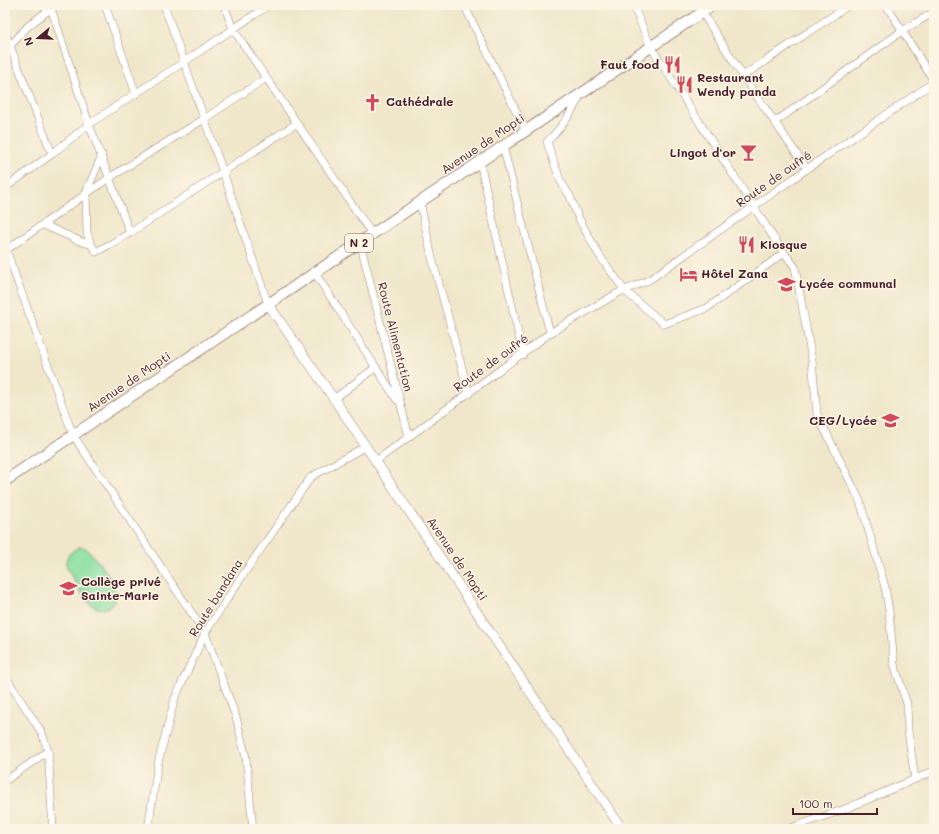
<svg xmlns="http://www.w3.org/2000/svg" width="939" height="834" font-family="Mali,sans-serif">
	<rect width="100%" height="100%" fill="#fcf5e5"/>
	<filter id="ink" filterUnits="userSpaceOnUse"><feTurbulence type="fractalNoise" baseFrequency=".025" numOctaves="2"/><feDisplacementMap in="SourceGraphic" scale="8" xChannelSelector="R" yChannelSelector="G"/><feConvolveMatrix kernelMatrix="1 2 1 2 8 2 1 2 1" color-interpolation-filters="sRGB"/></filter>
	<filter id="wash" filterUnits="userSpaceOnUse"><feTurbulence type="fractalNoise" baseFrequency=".012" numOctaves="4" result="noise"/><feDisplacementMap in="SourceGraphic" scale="16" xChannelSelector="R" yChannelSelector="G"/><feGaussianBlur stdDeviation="0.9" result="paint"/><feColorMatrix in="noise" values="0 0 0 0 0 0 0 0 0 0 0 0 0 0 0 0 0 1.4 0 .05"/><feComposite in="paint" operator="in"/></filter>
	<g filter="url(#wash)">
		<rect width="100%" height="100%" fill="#f0e7ca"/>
		<path fill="#87dea1" stroke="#687e66" d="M79,547l7,1c10,12 43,43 24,58 -5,4 -12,3 -17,0 -6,-2 -27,-37 -27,-43 0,-8 6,-12 13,-16z"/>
	</g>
	<g filter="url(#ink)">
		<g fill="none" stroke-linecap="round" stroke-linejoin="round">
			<defs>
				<g id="street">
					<polyline points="50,5 89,124 130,233"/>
					<polyline points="105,5 136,94"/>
					<polyline points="164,5 223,172 268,304"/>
					<polyline points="224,5 233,29 372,234"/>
					<polyline points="464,5 526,131"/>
					<polyline points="633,5 651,47 777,243 795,267 812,360 817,414 860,501 885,587 889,611 894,664 907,704 908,731 915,779"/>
					<polyline points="886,5 934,81"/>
					<polyline points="702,12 743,76 807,169"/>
					<polyline points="5,33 52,154"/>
					<polyline points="5,49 10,46 27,27 54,6"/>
					<polyline points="743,76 849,5"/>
					<path d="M580,95c-9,20 -18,31 -33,47l13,38 10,16 8,21 21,38 26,36 39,33 43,-16 77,-55"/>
					<polyline points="775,122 902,31 934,12"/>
					<polyline points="503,146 550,333"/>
					<polyline points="102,155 86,193 87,233 91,244 96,252 130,233 297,123"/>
					<polyline points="480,162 523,355"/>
					<polyline points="5,188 52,154 89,124 184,62 269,5"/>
					<polyline points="420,202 432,258 469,394"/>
					<polyline points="44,225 82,242 91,244"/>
					<polyline points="360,242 409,437"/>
					<polyline points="5,247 73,435 205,633 236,717 246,758 253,829"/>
					<polyline points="6,250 109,178 204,119 266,78"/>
					<polyline points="315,273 397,400"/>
					<polyline points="334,399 376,367"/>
					<polyline points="376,461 550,333 618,293 649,280 807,169 934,82"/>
					<polyline points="5,676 42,733 48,751 53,829"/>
					<polyline points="5,781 48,751"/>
					<polyline points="148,829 158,763 175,698 205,633 240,579 311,477 366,446"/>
					<polyline points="788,829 845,809 934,771"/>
				</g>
				<polyline id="secondary" points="268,304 334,399 622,829"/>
				<polyline id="primary" points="5,481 713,5"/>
			</defs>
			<use href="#street" stroke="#9d837a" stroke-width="8"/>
			<use href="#secondary" stroke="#9d837a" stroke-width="10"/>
			<use href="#primary" stroke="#9d837a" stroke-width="12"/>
			<use href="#street" stroke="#fff" stroke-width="7"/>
			<use href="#secondary" stroke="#fff" stroke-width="9"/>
			<use href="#primary" stroke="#fff" stroke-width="10"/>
		</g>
	</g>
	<defs>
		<symbol id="restaurant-bare" viewBox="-9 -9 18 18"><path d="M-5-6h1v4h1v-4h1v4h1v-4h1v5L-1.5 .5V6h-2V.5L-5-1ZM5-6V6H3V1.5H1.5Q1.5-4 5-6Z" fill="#d1495b" stroke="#fcf5e5" stroke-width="2.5" paint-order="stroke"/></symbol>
		<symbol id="church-bare" viewBox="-9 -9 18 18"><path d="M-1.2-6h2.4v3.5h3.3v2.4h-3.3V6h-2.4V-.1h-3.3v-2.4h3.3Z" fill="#d1495b" stroke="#fcf5e5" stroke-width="2.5" paint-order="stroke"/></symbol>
		<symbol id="bar-bare" viewBox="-9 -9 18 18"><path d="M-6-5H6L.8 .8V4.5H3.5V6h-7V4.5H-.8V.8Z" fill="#d1495b" stroke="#fcf5e5" stroke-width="2.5" paint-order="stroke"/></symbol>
		<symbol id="hotel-bare" viewBox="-9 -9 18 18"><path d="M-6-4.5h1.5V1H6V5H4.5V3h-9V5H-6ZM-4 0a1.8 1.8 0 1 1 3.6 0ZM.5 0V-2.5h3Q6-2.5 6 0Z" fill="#d1495b" stroke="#fcf5e5" stroke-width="2.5" paint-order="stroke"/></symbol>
		<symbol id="university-bare" viewBox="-9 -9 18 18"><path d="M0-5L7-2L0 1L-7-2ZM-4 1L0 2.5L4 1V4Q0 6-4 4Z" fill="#d1495b" stroke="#fcf5e5" stroke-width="2.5" paint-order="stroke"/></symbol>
		<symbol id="school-bare" viewBox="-9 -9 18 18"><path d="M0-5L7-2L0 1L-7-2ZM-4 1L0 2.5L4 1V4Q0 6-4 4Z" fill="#d1495b" stroke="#fcf5e5" stroke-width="2.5" paint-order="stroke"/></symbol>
	</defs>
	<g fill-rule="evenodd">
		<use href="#restaurant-bare" x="660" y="52" width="25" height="25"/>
		<use href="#restaurant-bare" x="672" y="72" width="25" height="25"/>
		<use href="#church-bare" x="360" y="90" width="25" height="25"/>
		<use href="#bar-bare" x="736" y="140" width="25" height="25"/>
		<use href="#restaurant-bare" x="734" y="232" width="25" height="25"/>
		<use href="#hotel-bare" x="676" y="262" width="25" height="25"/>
		<use href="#university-bare" x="774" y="272" width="25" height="25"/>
		<use href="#school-bare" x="878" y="408" width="25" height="25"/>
		<use href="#school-bare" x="56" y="576" width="25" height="25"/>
	</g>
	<g text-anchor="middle" stroke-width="3" stroke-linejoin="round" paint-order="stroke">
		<rect fill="#fcf5e5" stroke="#7f5f63" stroke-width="1" x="345" y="234" width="28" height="18" rx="3"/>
		<g font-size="11" font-weight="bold" fill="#4a1f2b">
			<text x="359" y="247">N 2</text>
		</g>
		<g font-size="12" font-weight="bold" fill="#4a1f2b" stroke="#fcf5e5" text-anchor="start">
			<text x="659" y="69" text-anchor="end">Faut food</text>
			<text x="697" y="82">Restaurant<tspan x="697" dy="14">Wendy panda</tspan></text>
			<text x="386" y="106">Cathédrale</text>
			<text x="736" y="157" text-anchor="end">Lingot d'or</text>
			<text x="760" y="249">Kiosque</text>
			<text x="701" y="278">Hôtel Zana</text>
			<text x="799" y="288">Lycée communal</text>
			<text x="877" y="425" text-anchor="end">CEG/Lycée</text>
			<text x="81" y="586">Collège privé<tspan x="81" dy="14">Sainte-Marie</tspan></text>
		</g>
		<g font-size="12" fill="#4a1f2b" stroke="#fcf5e5">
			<text transform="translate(483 144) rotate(-34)" y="4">Avenue de Mopti</text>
			<text transform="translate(774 179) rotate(-35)" y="4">Route de oufré</text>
			<text transform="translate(395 337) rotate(76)" y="4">Route Alimentation</text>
			<text transform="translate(491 363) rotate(-36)" y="4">Route de oufré</text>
			<text transform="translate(129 382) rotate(-34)" y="4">Avenue de Mopti</text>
			<text transform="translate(457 559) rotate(56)" y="4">Avenue de Mopti</text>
			<text transform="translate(216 598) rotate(-58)" y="4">Route bandana</text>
		</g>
	</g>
	<rect width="939" height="834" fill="none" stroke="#fcf5e5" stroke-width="20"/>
	<g transform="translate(38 38) rotate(251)" stroke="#fcf5e5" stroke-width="3" paint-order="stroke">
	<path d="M0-3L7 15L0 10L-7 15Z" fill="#4a1f2b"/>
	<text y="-6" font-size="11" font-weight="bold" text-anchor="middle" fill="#4a1f2b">N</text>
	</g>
	<path d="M793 808v6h84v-6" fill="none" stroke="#4a1f2b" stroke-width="2"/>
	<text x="799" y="808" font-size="12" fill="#4a1f2b" stroke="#fcf5e5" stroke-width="3" paint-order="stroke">100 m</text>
</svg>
